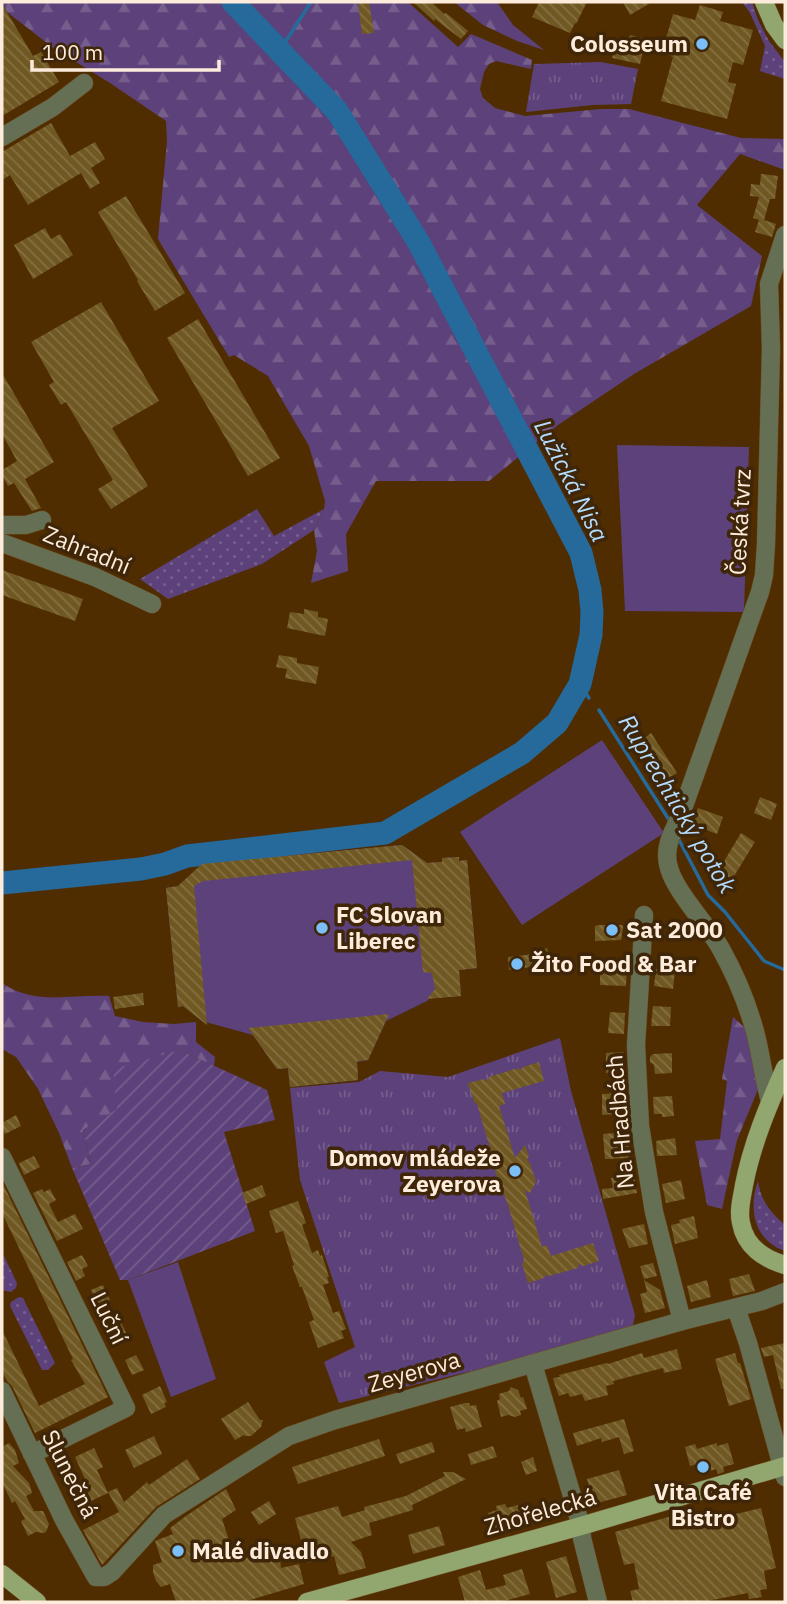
<svg xmlns="http://www.w3.org/2000/svg" width="787" height="1604" font-family="'IBM Plex Sans',sans-serif">
	<defs>
		<pattern id="grass-dots" width="8" height="8" patternUnits="userSpaceOnUse" patternTransform="scale(1.75)"><rect width="8" height="8" fill="#5d417a"/><path d="M2 2h.1M6 6h.1" fill="none" stroke="#755d8c" stroke-width="1.8" stroke-linecap="round"/></pattern>
		<pattern id="forest-firs" width="22" height="20" patternUnits="userSpaceOnUse" patternTransform="scale(1.75)"><rect width="22" height="20" fill="#5d417a"/><path d="M5 1l3.5 6h-7zM16 11l3.5 6h-7z" fill="#755d8c"/></pattern>
		<pattern id="park-tufts" width="24" height="20" patternUnits="userSpaceOnUse" patternTransform="scale(1.75)"><rect width="24" height="20" fill="#5d417a"/><path d="M3 7l-1-3M5 7V3M7 7l1-3M15 17l-1-3M17 17v-4M19 17l1-3" fill="none" stroke="#755d8c"/></pattern>
		<pattern id="garden-furrows" width="10" height="10" patternUnits="userSpaceOnUse" patternTransform="scale(1.75)"><rect width="10" height="10" fill="#5d417a"/><path d="M-1 1l2-2M0 10L10 0M9 11l2-2" fill="none" stroke="#755d8c"/></pattern>
		<pattern id="building-back-hatch" width="6" height="6" patternUnits="userSpaceOnUse" patternTransform="scale(1.75)"><rect width="6" height="6" fill="#705822"/><path d="M-1 5l2 2M0 0l6 6M5-1l2 2" fill="none" stroke="#857042"/></pattern>
	</defs>
	<rect width="100%" height="100%" fill="#502d01"/>
	<g fill="url(#grass-dots)">
		<polygon points="742,2 752,2 758,20 769,41 785,62 785,79 760,71 765,46 750,13"/>
		<polygon points="257,509 274,536 324,509 314,530 262,564 168,599 140,579"/>
		<path d="M758,1181c3,20 12,31 27,44v26c-31,-11 -37,-42 -27,-70z"/>
		<polygon points="2,1252 17,1283 16,1288 11,1292 2,1290"/>
		<polygon points="19,1297 23,1298 55,1363 48,1370 42,1370 10,1306 11,1302"/>
	</g>
	<g fill="url(#forest-firs)">
		<polygon points="2,2 408,2 458,47 471,34 532,60 531,69 496,61 489,64 484,72 480,89 483,98 495,108 525,116 601,109 629,109 741,138 785,139 785,170 740,154 697,205 762,256 751,306 634,374 558,425 489,481 376,481 346,534 348,571 311,583 317,551 314,530 324,509 325,501 309,446 268,376 234,355 229,357 158,239 167,141 166,121 110,83 52,47 7,12"/>
		<polygon points="454,2 497,2 513,25 544,50 517,41 483,25"/>
		<path d="M2,983c33,23 69,11 107,13l6,20 28,6 31,2 22,-2v20l19,15 -1,9 -34,-16 -62,59 -35,21 8,34 -19,4 -13,-35 -21,-44 -22,-32 -14,-8z"/>
		<polygon points="733,1017 744,1027 751,1044 759,1087 737,1140 722,1209 707,1205 695,1141 720,1139 727,1081 722,1079"/>
	</g>
	<g fill="url(#park-tufts)">
		<polygon points="601,62 638,69 631,104 593,105 526,112 534,64"/>
		<polygon points="560,1038 571,1091 635,1315 633,1325 530,1357 339,1403 324,1362 355,1347 300,1180 290,1088 359,1082 380,1071 448,1077"/>
	</g>
	<polygon fill="url(#garden-furrows)" points="180,1050 267,1090 275,1120 224,1132 255,1231 128,1280 120,1280 72,1168 91,1164 83,1130 117,1109 113,1069"/>
	<g fill="#5d417a">
		<polygon points="617,445 749,447 744,612 625,611"/>
		<polygon points="602,740 664,833 522,925 460,832"/>
		<polygon points="402,845 427,863 442,862 442,858 459,857 459,861 467,860 477,968 459,970 461,996 435,998 434,994 427,1001 386,1021 368,1060 357,1062 358,1080 290,1087 288,1068 277,1069 253,1035 202,1021 183,1006 178,1007 166,888 178,886 202,864"/>
		<polygon points="178,1262 216,1379 171,1397 128,1280"/>
	</g>
	<g fill="none" stroke-linecap="round" stroke-linejoin="round">
		<g stroke="#26699b" stroke-width="3.5">
			<polyline points="280,50 311,2"/>
			<polyline points="580,684 589,698"/>
			<polyline points="599,710 671,823"/>
			<polyline points="677,836 708,895 725,912 764,961 785,970"/>
		</g>
		<polyline stroke="#26699b" stroke-width="23" points="2,883 141,869 165,864 187,856 385,833 522,753 557,723 580,684 591,635 592,612 590,590 581,553 419,243 337,111 233,2"/>
	</g>
	<g fill="url(#building-back-hatch)">
		<polygon points="358,2 369,2 374,33 362,34"/>
		<polygon points="413,2 431,2 444,14 446,13 468,31 461,39 435,19 434,21"/>
		<polygon points="539,2 587,2 576,24 575,23 570,33 532,17"/>
		<polygon points="623,2 652,2 630,15"/>
		<polygon points="2,4 33,56 41,52 59,82 2,116"/>
		<polygon points="700,5 723,12 720,21 753,30 743,65 733,62 728,82 736,84 727,119 661,101 673,57 662,53 673,14 695,20"/>
		<polygon points="630,35 642,38 639,51 643,52 640,64 612,58 616,45 627,48"/>
		<polygon points="51,123 70,156 95,142 105,159 91,168 100,183 90,189 81,173 28,205 10,175 2,180 2,152"/>
		<polygon points="761,174 778,176 775,199 770,199 764,220 776,224 772,237 755,232 759,220 753,218 759,197 750,196 751,184 760,185"/>
		<polygon points="126,196 185,293 155,311 137,281 138,280 98,212"/>
		<polygon points="45,228 51,239 60,234 73,255 33,279 14,245"/>
		<polygon points="101,302 159,401 112,428 148,486 111,509 98,489 113,480 66,402 61,405 49,385 54,382 31,342"/>
		<polygon points="198,319 280,458 248,476 167,338"/>
		<polygon points="2,373 54,462 25,479 41,508 32,511 14,483 8,486 2,475 2,470 17,461 2,434"/>
		<polygon points="2,570 83,599 75,621 2,595"/>
		<polygon points="304,609 318,612 318,617 328,619 325,636 287,628 290,612 304,614"/>
		<polygon points="279,655 297,658 297,663 319,667 316,684 285,678 287,669 276,667"/>
		<polygon points="651,733 677,773 667,779 642,740"/>
		<polygon points="760,797 777,804 771,820 754,813"/>
		<polygon points="698,808 723,817 717,834 704,829 702,832 691,828"/>
		<polygon points="741,833 755,842 728,886 714,878"/>
		<polygon points="402,845 427,863 442,862 442,858 459,857 459,861 467,860 477,968 459,970 461,996 427,999 435,989 432,973 423,972 412,860 203,881 194,886 207,1025 183,1006 178,1007 166,888 178,886 202,864"/>
		<polygon points="600,925 622,925 623,927 621,940 595,941 595,926"/>
		<polygon points="547,948 552,964 509,970 508,957 526,955"/>
		<polygon points="612,962 627,962 626,986 600,985 600,973 612,973"/>
		<polygon points="656,969 675,971 673,989 654,986"/>
		<polygon points="143,993 144,1005 115,1009 113,997"/>
		<polygon points="653,1006 671,1007 670,1026 651,1026"/>
		<polygon points="610,1012 625,1013 624,1034 608,1033"/>
		<polygon points="389,1014 368,1060 357,1061 358,1080 290,1087 288,1068 277,1069 248,1028"/>
		<polygon points="624,1052 625,1068 622,1071 606,1073 606,1053"/>
		<polygon points="672,1053 672,1073 655,1074 654,1065 650,1062 650,1057 653,1054"/>
		<polygon points="539,1062 544,1081 502,1093 505,1104 499,1106 515,1158 525,1145 529,1156 527,1160 530,1163 536,1182 530,1193 525,1190 542,1247 547,1245 551,1256 593,1243 599,1261 583,1266 579,1264 578,1268 549,1276 546,1275 544,1278 528,1283 522,1264 524,1260 508,1205 490,1158 492,1155 477,1104 474,1102 468,1083 484,1079 487,1081 489,1077 518,1068 521,1070 523,1067"/>
		<polygon points="625,1093 627,1113 602,1115 602,1094"/>
		<polygon points="672,1096 674,1116 662,1117 662,1114 654,1114 653,1097"/>
		<polygon points="16,1115 21,1126 5,1134 2,1128 2,1123"/>
		<polygon points="628,1132 629,1158 605,1159 603,1134"/>
		<polygon points="675,1138 677,1155 657,1156 656,1141"/>
		<polygon points="34,1156 40,1167 24,1175 19,1163"/>
		<polygon points="634,1174 637,1193 603,1199 602,1189 613,1188 611,1178"/>
		<polygon points="681,1180 685,1199 666,1203 662,1184"/>
		<polygon points="2,1182 108,1397 35,1433 12,1386 7,1381 2,1371 2,1330 39,1406 85,1384 71,1360 73,1359 2,1213"/>
		<polygon points="262,1185 266,1196 246,1204 242,1193"/>
		<polygon points="42,1189 44,1192 50,1189 56,1200 49,1204 58,1222 75,1214 83,1229 57,1241 33,1193"/>
		<polygon points="298,1201 306,1223 302,1225 312,1253 318,1250 320,1256 322,1255 329,1277 327,1277 329,1283 323,1285 333,1313 339,1311 346,1329 341,1331 344,1338 318,1348 309,1322 314,1320 302,1287 300,1287 292,1266 294,1265 283,1231 276,1233 269,1211"/>
		<polygon points="694,1216 698,1238 675,1244 671,1225 680,1223 679,1220"/>
		<polygon points="644,1224 648,1244 629,1248 622,1229"/>
		<polygon points="82,1255 88,1266 82,1269 85,1276 76,1281 67,1262"/>
		<polygon points="653,1263 657,1276 644,1279 640,1266"/>
		<polygon points="749,1274 755,1291 733,1296 729,1279"/>
		<polygon points="644,1280 660,1290 665,1308 645,1313 640,1294 647,1292"/>
		<polygon points="707,1280 711,1297 691,1302 687,1286"/>
		<polygon points="103,1285 110,1300 98,1305 91,1290"/>
		<polygon points="120,1320 127,1335 115,1340 108,1325"/>
		<polygon points="785,1343 785,1389 781,1389 773,1355 764,1357 761,1348"/>
		<polygon points="677,1349 682,1369 664,1373 663,1368 613,1381 614,1384 606,1386 608,1395 585,1401 582,1394 570,1397 568,1393 559,1396 555,1385 553,1378 560,1377 559,1375 607,1363 608,1364 642,1353 644,1358"/>
		<polygon points="735,1353 738,1363 740,1363 751,1399 729,1406 715,1359"/>
		<polygon points="136,1355 144,1370 132,1375 125,1360"/>
		<polygon points="160,1386 167,1402 164,1403 166,1407 151,1414 142,1395"/>
		<polygon points="511,1387 518,1390 521,1398 523,1397 527,1409 520,1411 521,1415 515,1417 508,1415 501,1417 497,1401 500,1399 499,1394 509,1391"/>
		<polygon points="248,1402 260,1420 263,1420 261,1427 251,1436 245,1436 244,1435 235,1440 221,1419"/>
		<polygon points="465,1403 469,1403 470,1406 476,1405 482,1427 466,1432 465,1428 457,1430 450,1407"/>
		<polygon points="624,1419 634,1451 624,1454 619,1437 602,1442 601,1438 577,1446 573,1433"/>
		<polygon points="154,1436 162,1454 134,1468 125,1450"/>
		<polygon points="379,1439 385,1456 298,1484 292,1467"/>
		<polygon points="432,1442 435,1452 400,1464 396,1454"/>
		<polygon points="9,1443 15,1450 19,1463 13,1466 29,1483 32,1493 26,1496 34,1511 43,1511 49,1524 46,1532 43,1533 36,1532 28,1536 21,1521 25,1519 15,1501 12,1503 2,1482 2,1447"/>
		<polygon points="717,1443 717,1446 728,1443 734,1464 723,1467 724,1472 718,1474 716,1469 704,1473 701,1463 690,1466 685,1447 695,1444 697,1449"/>
		<polygon points="493,1446 497,1457 471,1465 468,1454"/>
		<polygon points="94,1448 103,1467 97,1470 108,1493 76,1508 70,1497 89,1488 75,1457"/>
		<polygon points="533,1457 537,1471 526,1475 521,1462"/>
		<polygon points="187,1459 200,1479 156,1507 102,1565 83,1530 119,1512 108,1492 117,1488 124,1502 147,1482 149,1485"/>
		<polygon points="619,1470 627,1495 594,1504 587,1479"/>
		<polygon points="443,1472 453,1472 466,1479 412,1505 413,1510 369,1523 372,1535 351,1542 361,1552 366,1568 339,1575 334,1556 307,1563 295,1518 338,1506 342,1517 365,1510 364,1507 406,1496 445,1476"/>
		<polygon points="226,1489 236,1510 222,1519 232,1549 237,1547 241,1560 266,1550 271,1561 280,1560 281,1568 299,1564 304,1584 243,1602 176,1602 170,1584 161,1587 156,1581 153,1572 153,1565 162,1562 155,1541 173,1534 170,1528 186,1516"/>
		<polygon points="269,1501 276,1514 259,1525 251,1512"/>
		<polygon points="505,1504 507,1508 518,1505 523,1524 493,1532 488,1513 497,1510 496,1506"/>
		<polygon points="761,1508 776,1568 764,1571 767,1589 760,1590 762,1597 749,1599 748,1593 702,1602 633,1602 630,1591 639,1589 634,1563 624,1565 615,1532 686,1512 690,1525"/>
		<polygon points="439,1526 445,1545 413,1554 408,1535"/>
		<polygon points="566,1556 577,1592 556,1598 546,1562"/>
		<polygon points="522,1569 530,1594 501,1602 465,1602 458,1577 480,1570 486,1590 506,1585 503,1575"/>
	</g>
	<g fill="none" stroke-linecap="round" stroke-linejoin="round">
		<defs>
			<g id="minor">
				<polyline points="2,137 53,107 84,83"/>
				<polyline points="2,525 26,525 42,520"/>
				<polyline points="2,543 95,577 152,604"/>
				<polyline points="644,915 636,1045 640,1126 654,1212 682,1321"/>
				<path d="M770,1101c-7,-24 -9,-49 -16,-73 -8,-28 -19,-54 -33,-79 -14,-25 -45,-56 -52,-81 -6,-19 3,-35 11,-51l80,-225 4,-17 2,-31 5,-195 -2,-65 16,-49"/>
				<polyline points="2,1157 126,1408 32,1454"/>
				<polyline points="736,1308 748,1343 785,1477"/>
				<polyline points="533,1364 581,1526 582,1538 598,1602"/>
				<polyline points="2,1391 64,1520 96,1577 104,1577 112,1572 164,1515 289,1436 335,1420 682,1321 762,1301 785,1292"/>
			</g>
			<g id="major">
				<polyline points="764,2 774,25 785,40"/>
				<path d="M785,1068c-17,38 -33,76 -41,117 -2,13 -6,25 -3,38 4,23 23,36 44,42"/>
				<polyline points="2,1574 37,1602"/>
				<polyline points="307,1602 581,1526 785,1466"/>
			</g>
		</defs>
		<use href="#minor" stroke="#6c4c24" stroke-width="19"/>
		<use href="#major" stroke="#6c4c24" stroke-width="19"/>
		<use href="#minor" stroke="#656f54" stroke-width="18"/>
		<use href="#major" stroke="#92a66f" stroke-width="18"/>
	</g>
	<g fill="#7abff8" stroke="#3f2609" stroke-width="2.5">
		<circle cx="702" cy="44" r="7"/>
		<circle cx="322" cy="928" r="7"/>
		<circle cx="612" cy="930" r="7"/>
		<circle cx="517" cy="964" r="7"/>
		<circle cx="515" cy="1171" r="7"/>
		<circle cx="703" cy="1467" r="7"/>
		<circle cx="178" cy="1551" r="7"/>
	</g>
	<g text-anchor="middle" stroke-width="7" stroke-linejoin="round" paint-order="stroke">
		<g font-size="23" font-weight="bold" fill="#fdecdc" stroke="#3f2609" text-anchor="start">
			<text x="688" y="52" text-anchor="end">Colosseum</text>
			<text x="336" y="923">FC Slovan<tspan x="336" dy="26">Liberec</tspan></text>
			<text x="626" y="938">Sat 2000</text>
			<text x="531" y="972">Žito Food &amp; Bar</text>
			<text x="501" y="1166" text-anchor="end">Domov mládeže<tspan x="501" dy="26">Zeyerova</tspan></text>
			<text x="703" y="1500" text-anchor="middle">Vita Café<tspan x="703" dy="26">Bistro</tspan></text>
			<text x="192" y="1559">Malé divadlo</text>
		</g>
		<g font-size="23" fill="#fdecdc" stroke="#3f2609">
			<text transform="translate(740 522) rotate(-87)" y="8">Česká tvrz</text>
			<text transform="translate(87 550) rotate(22)" y="8">Zahradní</text>
			<text transform="translate(620 1122) rotate(-95)" y="8">Na Hradbách</text>
			<text transform="translate(109 1318) rotate(64)" y="8">Luční</text>
			<text transform="translate(414 1372) rotate(-16)" y="8">Zeyerova</text>
			<text transform="translate(70 1474) rotate(63)" y="8">Slunečná</text>
			<text transform="translate(540 1512) rotate(-16)" y="8">Zhořelecká</text>
		</g>
		<g font-size="24" font-style="italic" fill="#b4dcff" stroke="#3f2609">
			<text transform="translate(571 481) rotate(63)" y="8">Lužická Nisa</text>
			<text transform="translate(677 804) rotate(59)" y="8">Ruprechtický potok</text>
		</g>
	</g>
	<rect width="787" height="1604" fill="none" stroke="#fdecdc" stroke-width="7"/>
	<path d="M32 60v10h187v-10" fill="none" stroke="#fdecdc" stroke-width="3.5"/>
	<text x="42" y="60" font-size="21" fill="#fdecdc" stroke="#3f2609" stroke-width="5" paint-order="stroke">100 m</text>
</svg>
